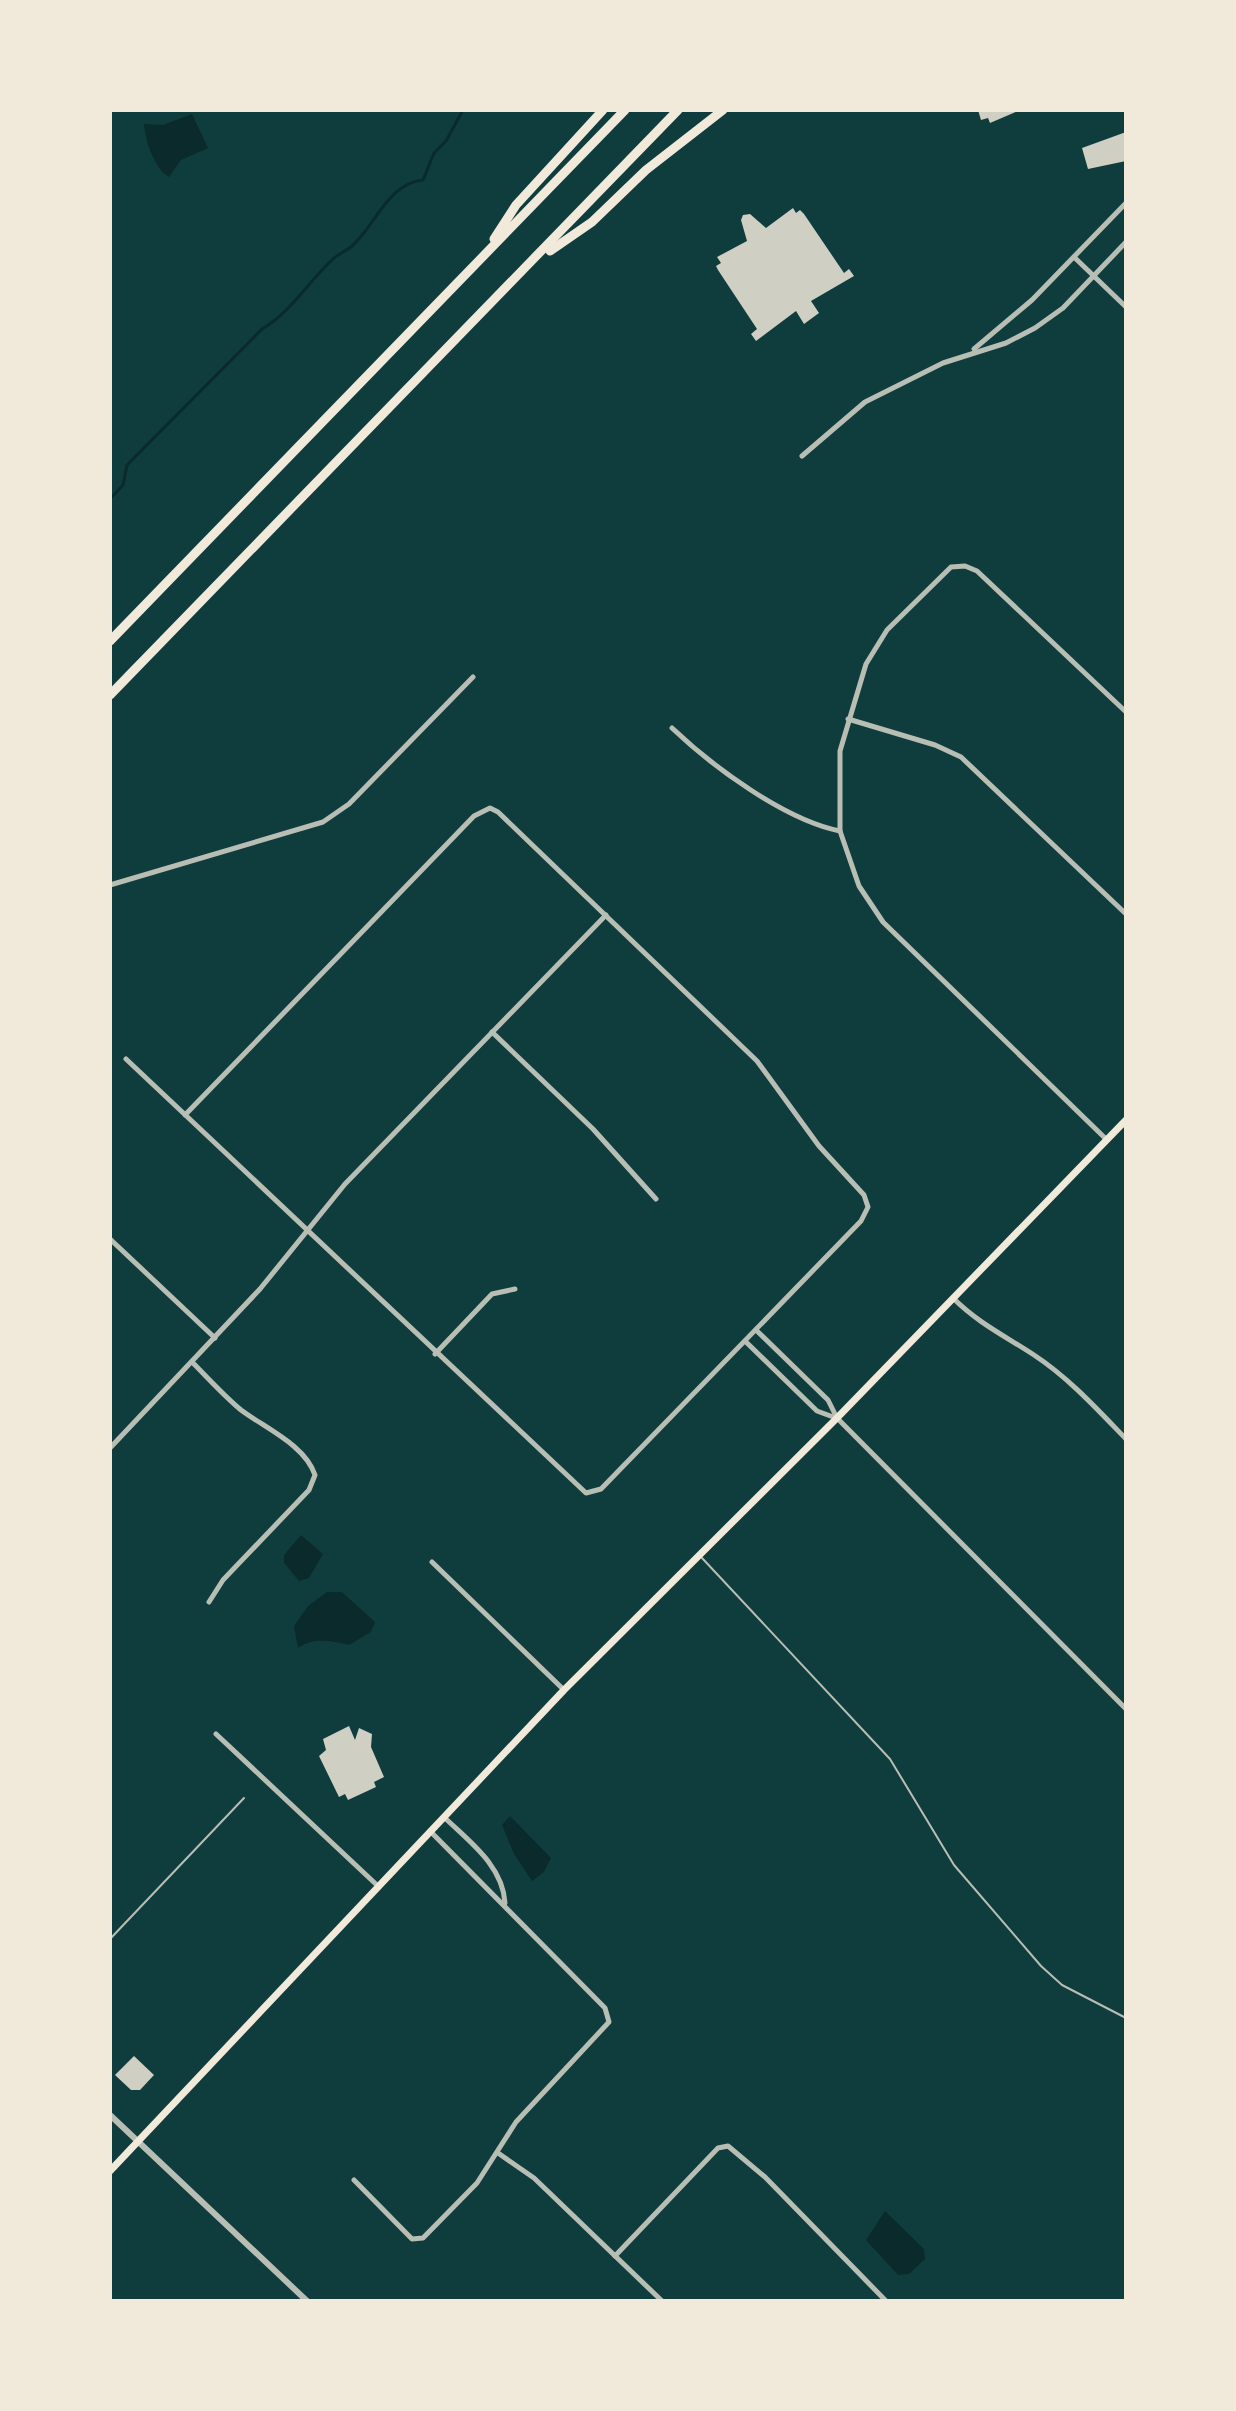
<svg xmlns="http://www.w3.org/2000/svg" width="1236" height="2411" font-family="Quicksand,sans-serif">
	<rect width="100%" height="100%" fill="#0f3d3e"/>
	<g fill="#0a2a2b">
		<path d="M192,114l16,34 -27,12 -12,17c-15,-9 -24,-37 -25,-53l19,1z"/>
		<polygon points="301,1535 323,1554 309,1578 299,1581 284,1563 284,1555"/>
		<path d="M327,1592h15l33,30 -4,10 -22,13c-19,-4 -34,-8 -51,3l-4,-22 14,-20z"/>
		<polygon points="510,1816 551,1858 544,1872 532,1881 514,1854 502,1825"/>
		<polygon points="885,2211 924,2249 925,2259 909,2274 898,2275 866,2240"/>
	</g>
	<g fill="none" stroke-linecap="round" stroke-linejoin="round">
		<path stroke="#0a2a2b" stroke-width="3" d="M110,499l13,-14 4,-20 135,-136c29,-17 46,-47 70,-69 6,-6 14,-9 20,-14 23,-20 36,-63 71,-66l11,-27 12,-12 17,-31"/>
	</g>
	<g fill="#cfcfc3">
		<polygon points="978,110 1018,110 1018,111 990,123 988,118 981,120"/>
		<polygon points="1126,132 1126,161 1088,169 1082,148"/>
		<polygon points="793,208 796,213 800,210 804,214 844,273 849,269 854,276 811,301 819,313 804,324 796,311 756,341 751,334 757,329 718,270 716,266 721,263 717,257 747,241 741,220 743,215 750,214 766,228"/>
		<polygon points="349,1726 355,1740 359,1728 372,1734 371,1747 384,1777 374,1782 376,1787 348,1800 345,1794 339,1797 319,1756 326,1750 323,1739"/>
		<polygon points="134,2056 154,2075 140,2090 131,2090 115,2075"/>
	</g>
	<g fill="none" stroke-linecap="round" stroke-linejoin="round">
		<g stroke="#b8beb3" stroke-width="2">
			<polyline points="702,1558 890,1759 954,1865 1041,1966 1062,1985 1126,2018"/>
			<polyline points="110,1939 244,1798"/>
		</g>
		<g stroke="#b8beb3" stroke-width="5">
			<polyline points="1074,257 1126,307"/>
			<polyline points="974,349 1032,300 1126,203"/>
			<polyline points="802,456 865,402 943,363 1006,343 1035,328 1063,308 1126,242"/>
			<polyline points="848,719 935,745 961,757 1126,914"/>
			<path d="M672,728c41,39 113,92 168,103l19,55 24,36 224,218"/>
			<polyline points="840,831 840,751 866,664 887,630 951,567 965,566 977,571 1126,712"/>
			<polyline points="110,885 323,822 349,804 473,677"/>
			<polyline points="492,1032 593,1129 656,1199"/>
			<polyline points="126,1059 586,1493 601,1489 861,1221 868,1207 864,1195 819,1146 757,1061 498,812 490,808 474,816 185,1115"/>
			<polyline points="110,1239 215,1338"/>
			<path d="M953,1298c25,25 52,38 81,57 35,23 63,54 92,84"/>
			<polyline points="756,1330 828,1400 837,1418 1126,1709"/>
			<polyline points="745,1341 817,1411 836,1418"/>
			<polyline points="435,1354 492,1294 515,1289"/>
			<path d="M192,1362c16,16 32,34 49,48 24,18 64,35 74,65l-6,15 -86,90 -14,22"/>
			<polyline points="110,1448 260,1289 345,1184 606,915"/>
			<polyline points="432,1562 564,1690"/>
			<polyline points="216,1734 379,1887"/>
			<path d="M445,1818c25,24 58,48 60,85"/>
			<polyline points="498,2153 534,2178 662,2301"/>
			<polyline points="354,2180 412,2239 423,2238 477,2183 516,2122 609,2022 605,2008 431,1832"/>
			<polyline points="615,2256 718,2148 728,2146 765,2177 886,2301"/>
		</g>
		<polyline stroke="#b8beb3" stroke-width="6" points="110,2115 307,2301"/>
		<polyline stroke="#f1e9da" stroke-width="7" points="110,2171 564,1690 837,1418 1126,1120"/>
		<g stroke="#f1e9da" stroke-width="9">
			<polyline points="494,239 516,205 603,110"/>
			<polyline points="550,251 592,222 646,170 723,110"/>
			<polyline points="110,641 625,110"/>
			<polyline points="110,695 678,110"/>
		</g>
	</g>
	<rect width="1236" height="2411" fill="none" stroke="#f1e9da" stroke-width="224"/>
</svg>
